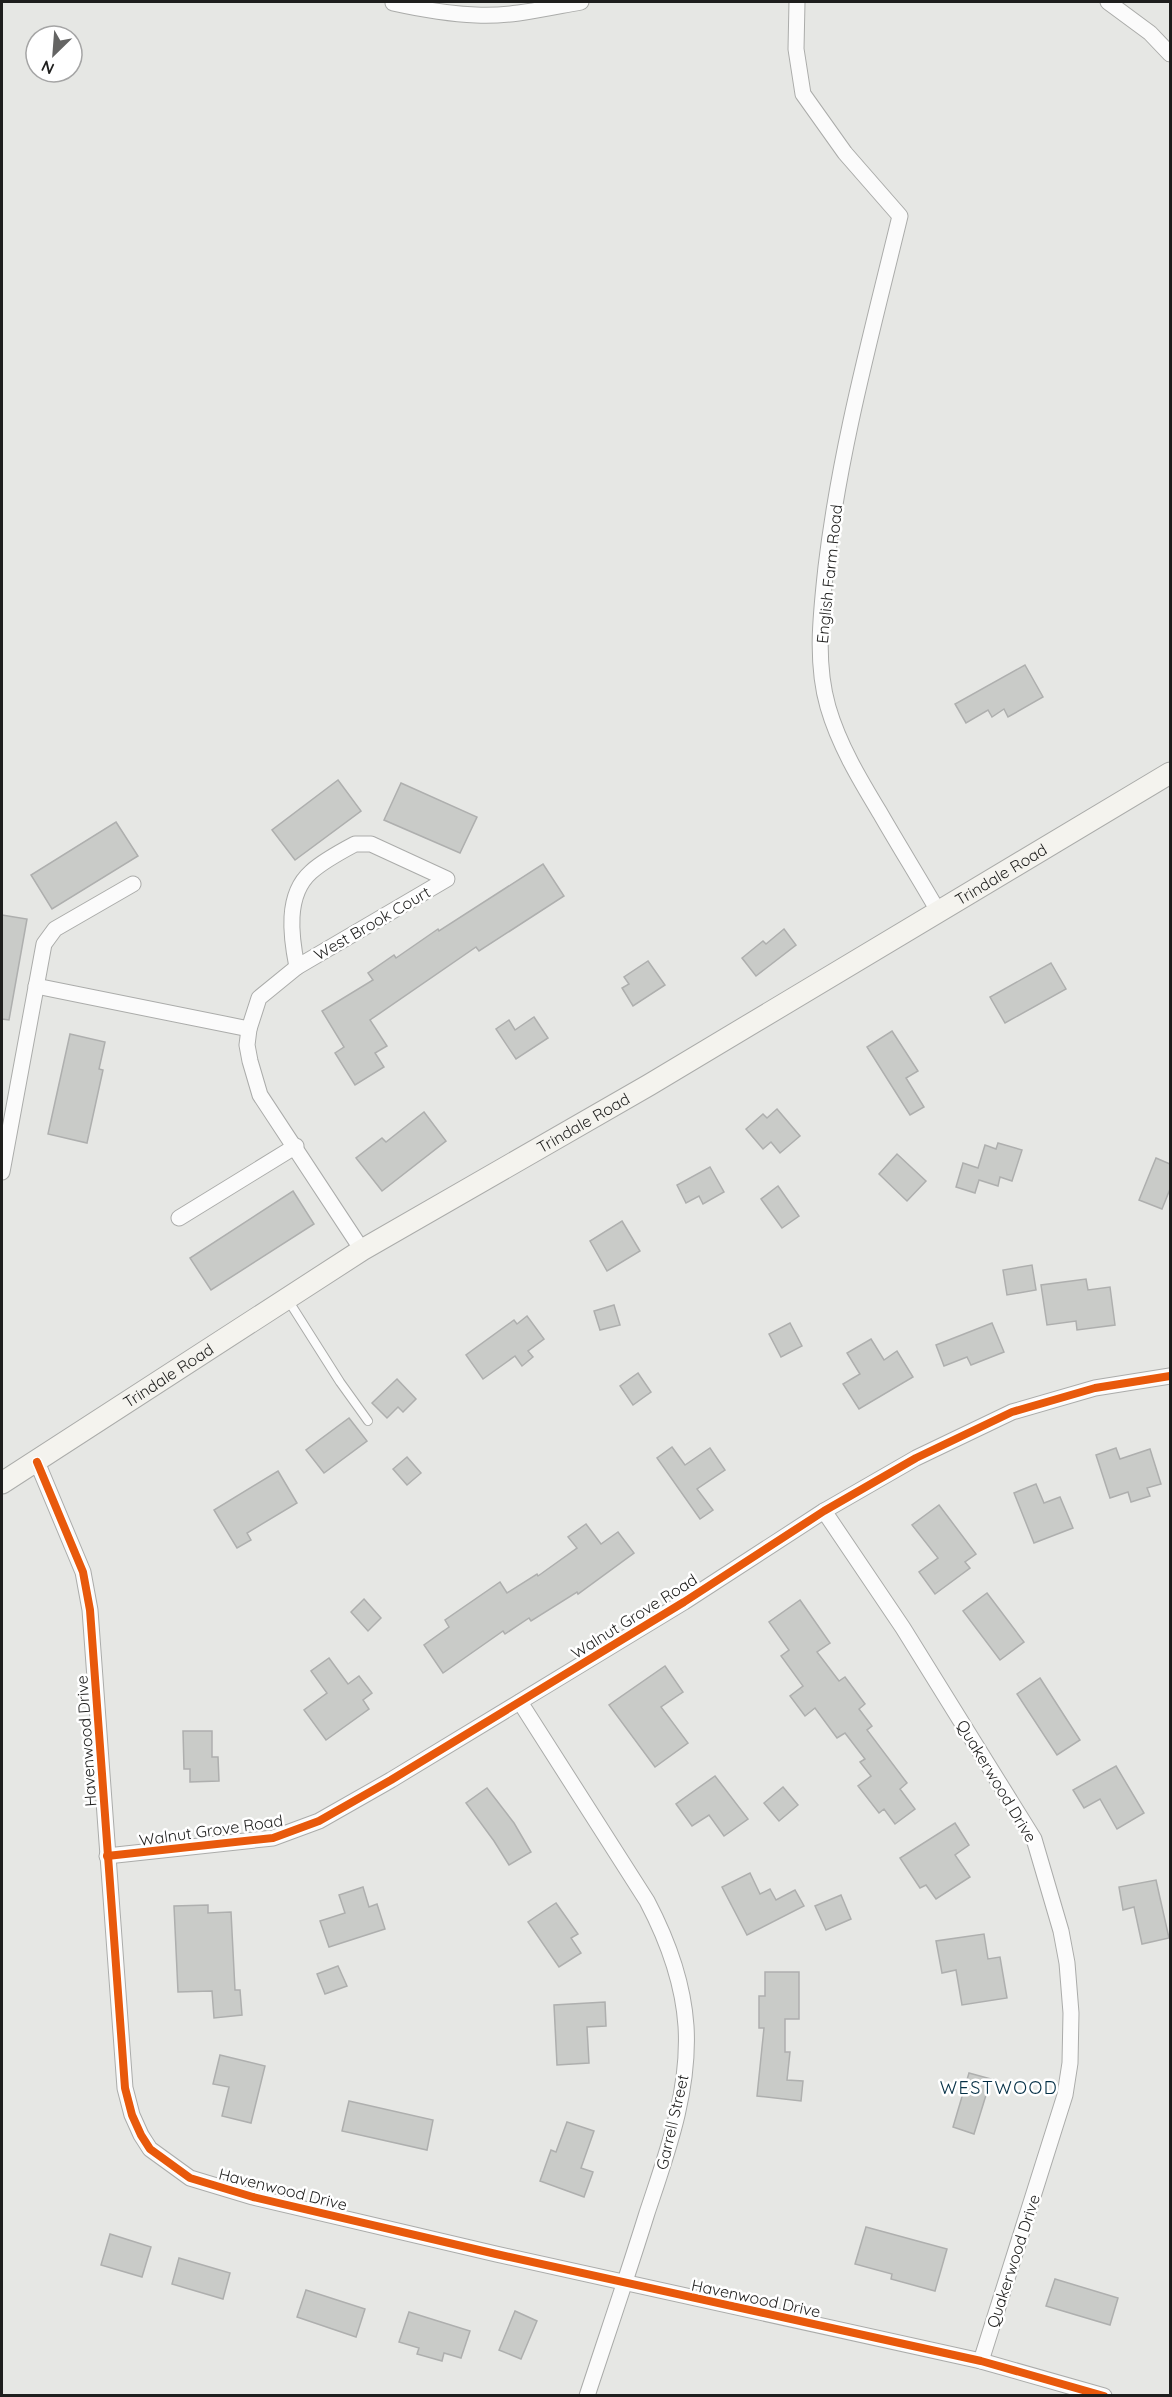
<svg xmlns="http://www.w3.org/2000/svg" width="1172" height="2397" font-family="Quicksand,sans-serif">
	<rect width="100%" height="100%" fill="#e6e7e4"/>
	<g fill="#c9cbc8" stroke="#aeafae" stroke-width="1.5">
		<polygon points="1025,665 1043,697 1008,717 1004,709 992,717 988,710 966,723 955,704"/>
		<polygon points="338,780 361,811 295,860 272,830"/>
		<polygon points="401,783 477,817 460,853 384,820"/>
		<polygon points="116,822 138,856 52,909 31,875"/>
		<polygon points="543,864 564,896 479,951 476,947 370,1020 387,1046 375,1053 384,1067 355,1085 335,1053 344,1047 322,1011 373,980 368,973 394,955 396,958 438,929 439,931"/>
		<polygon points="2,915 27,919 9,1020 2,1019"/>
		<polygon points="784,929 796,945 756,976 742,958 763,941 766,944"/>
		<polygon points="648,961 665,985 633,1006 622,988 629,984 624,977"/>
		<polygon points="1051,963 1066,989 1005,1023 990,997"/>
		<polygon points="534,1017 548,1038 516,1059 496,1029 509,1020 515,1030"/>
		<polygon points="892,1031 918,1071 906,1078 924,1107 910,1115 867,1047"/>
		<polygon points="70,1034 105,1042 99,1069 103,1070 87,1143 48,1134"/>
		<polygon points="777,1109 800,1136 780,1153 771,1142 763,1149 746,1129 763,1114 767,1118"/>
		<polygon points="424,1112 446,1141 382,1191 356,1158 382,1138 386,1142"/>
		<polygon points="998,1143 1022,1150 1012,1181 1000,1177 998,1186 979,1180 975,1193 956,1187 963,1163 978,1168 985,1145 996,1149"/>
		<polygon points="897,1154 926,1181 907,1201 879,1174"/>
		<polygon points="1156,1158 1170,1164 1170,1189 1162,1209 1139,1200"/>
		<polygon points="710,1167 724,1192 703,1204 699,1196 686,1203 677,1185"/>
		<polygon points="778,1186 799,1216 782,1228 761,1199"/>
		<polygon points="293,1191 314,1224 211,1290 190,1258"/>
		<polygon points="622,1221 640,1251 607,1271 590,1241"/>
		<polygon points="1032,1265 1036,1290 1007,1295 1003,1270"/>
		<polygon points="1086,1279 1088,1290 1110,1287 1115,1325 1077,1330 1076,1321 1047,1325 1041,1285"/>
		<polygon points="614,1305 620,1325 600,1330 594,1311"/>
		<polygon points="527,1316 544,1339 528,1351 533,1357 522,1366 515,1356 483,1379 466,1355 514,1320 517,1324"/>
		<polygon points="790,1323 802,1346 781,1357 769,1334"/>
		<polygon points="992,1323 1004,1352 971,1365 967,1357 944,1366 936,1345"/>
		<polygon points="871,1339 884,1360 897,1351 913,1377 859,1409 843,1384 860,1374 847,1353"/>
		<polygon points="638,1373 651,1392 633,1405 620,1386"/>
		<polygon points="397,1379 416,1399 403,1412 398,1407 387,1418 372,1403"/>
		<polygon points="349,1418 367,1441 324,1473 306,1450"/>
		<polygon points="672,1447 685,1465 710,1448 725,1470 697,1489 713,1510 700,1519 657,1458"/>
		<polygon points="1116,1448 1120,1459 1150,1449 1161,1484 1147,1488 1150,1496 1131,1502 1128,1492 1110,1498 1096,1455"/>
		<polygon points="407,1457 421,1473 407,1485 393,1469"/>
		<polygon points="278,1471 297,1503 247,1533 251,1540 237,1548 214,1510"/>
		<polygon points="1036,1484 1044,1503 1060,1497 1073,1528 1034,1543 1014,1493"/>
		<polygon points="939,1505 976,1554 965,1562 970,1568 935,1594 919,1572 938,1558 912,1525"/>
		<polygon points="586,1524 601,1544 618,1532 634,1553 578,1594 577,1592 531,1621 529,1618 505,1634 503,1631 443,1673 424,1645 449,1627 445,1620 500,1582 507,1593 537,1574 538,1576 577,1548 568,1537"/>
		<polygon points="987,1593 1024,1642 1000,1660 963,1611"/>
		<polygon points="364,1599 381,1618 368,1631 351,1612"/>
		<polygon points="800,1600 830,1643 817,1652 839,1681 845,1677 865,1704 859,1709 872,1726 867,1730 907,1783 900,1789 915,1809 895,1824 884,1809 879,1813 858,1786 871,1776 860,1762 865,1759 845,1733 837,1738 815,1708 805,1716 790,1696 803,1686 781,1656 789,1650 769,1622"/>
		<polygon points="329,1658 348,1684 359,1676 372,1693 363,1700 369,1709 326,1740 304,1710 327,1693 311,1671"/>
		<polygon points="665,1666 683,1692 661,1707 688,1743 655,1767 609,1705"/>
		<polygon points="1040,1678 1080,1740 1057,1755 1017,1694"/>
		<polygon points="183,1731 212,1731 212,1757 218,1757 219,1781 190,1782 190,1769 184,1769"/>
		<polygon points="1116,1766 1144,1813 1117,1829 1100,1799 1084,1808 1073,1790"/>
		<polygon points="715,1776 748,1819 724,1836 709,1815 692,1826 676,1804"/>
		<polygon points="783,1787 798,1805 779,1821 764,1803"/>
		<polygon points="487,1788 514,1823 531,1852 509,1865 494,1841 466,1803"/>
		<polygon points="955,1823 969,1845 955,1855 970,1877 936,1899 926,1885 920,1888 900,1858"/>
		<polygon points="750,1873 760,1894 770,1889 776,1900 795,1890 804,1906 747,1935 722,1887"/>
		<polygon points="1156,1880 1169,1938 1142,1944 1134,1907 1123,1910 1119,1887"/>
		<polygon points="363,1887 369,1907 377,1904 385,1929 329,1947 320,1921 345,1913 339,1895"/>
		<polygon points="841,1895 851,1919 826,1930 815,1906"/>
		<polygon points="556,1903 578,1934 571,1938 581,1953 559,1967 528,1922"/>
		<polygon points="208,1905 208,1913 231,1912 235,1990 240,1990 242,2015 214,2018 212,1991 178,1992 174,1906"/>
		<polygon points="984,1934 988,1959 1000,1957 1007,1998 962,2005 956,1970 942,1973 936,1941"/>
		<polygon points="338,1966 347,1986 325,1994 317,1974"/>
		<polygon points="765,1972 799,1972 799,2019 785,2019 785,2052 790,2052 787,2080 803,2081 801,2101 757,2096 764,2028 759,2028 759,1996 765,1996"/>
		<polygon points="605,2002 606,2026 587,2027 589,2063 557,2065 554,2005"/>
		<polygon points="220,2055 265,2066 251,2123 222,2116 229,2087 213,2084"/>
		<polygon points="969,2073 991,2079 974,2134 953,2127"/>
		<polygon points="349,2101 433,2120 427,2150 342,2131"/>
		<polygon points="567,2122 594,2131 581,2168 593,2172 584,2197 540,2181 551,2150 556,2152"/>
		<polygon points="866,2227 947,2249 935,2291 891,2279 892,2274 855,2264"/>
		<polygon points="110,2234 151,2247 142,2277 101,2265"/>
		<polygon points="179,2258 230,2273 223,2299 172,2284"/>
		<polygon points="1055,2279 1118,2298 1110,2325 1046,2306"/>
		<polygon points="306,2290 365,2309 356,2337 297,2317"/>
		<polygon points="515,2311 537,2321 521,2359 499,2350"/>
		<polygon points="409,2312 470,2331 461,2358 444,2353 442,2361 417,2354 419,2348 399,2342"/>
	</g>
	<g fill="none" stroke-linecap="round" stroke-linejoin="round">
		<defs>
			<polyline id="service" points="288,1300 340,1382 368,1421"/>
			<g id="minor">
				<path d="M797,2l-1,47 7,45 42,59 55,63c-28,116 -60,232 -74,351 -5,46 -11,95 2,140 11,38 32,73 52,106 19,33 39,65 58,98"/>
				<polyline points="1108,2 1150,33 1170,54"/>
				<path d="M393,3c27,6 55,11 83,12 35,2 71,-7 105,-13"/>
				<path d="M355,844h16l76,35 -150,88c-6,-30 -12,-72 14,-95 12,-11 29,-20 44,-28z"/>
				<polyline points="297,967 259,998 249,1029 247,1045 250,1061 260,1095 362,1250"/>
				<polyline points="36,986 249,1029"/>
				<polyline points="2,1172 44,944 55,929 133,884"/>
				<polyline points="179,1218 296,1146"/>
				<polyline points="37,1462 83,1572 90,1610 125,2088 132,2115 141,2135 150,2149 190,2178 253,2197 496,2254 981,2361 1104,2396"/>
				<polyline points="824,1511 903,1628 1034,1839 1061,1931 1067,1963 1071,2013 1070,2063 1065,2095 981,2361"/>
				<path d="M520,1702l127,199c21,40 36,80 39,125 4,65 -19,127 -39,187 -19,61 -40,122 -60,183"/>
				<polyline points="107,1856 273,1838 319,1821 391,1780 684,1602 824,1511 916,1458 1012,1412 1095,1388 1170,1376"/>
			</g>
			<g id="secondary">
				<path id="s1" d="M2,1483l360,-233 287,-165 521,-312"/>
			</g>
		</defs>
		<use href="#service" stroke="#abacaa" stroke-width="10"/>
		<use href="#minor" stroke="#abacaa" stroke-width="17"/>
		<use href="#secondary" stroke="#abacaa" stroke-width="23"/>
		<use href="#service" stroke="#fbfbfb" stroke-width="8"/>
		<use href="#minor" stroke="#fbfbfb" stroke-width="15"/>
		<use href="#secondary" stroke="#f4f3ee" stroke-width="21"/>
		<defs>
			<g id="cycleway">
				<polyline points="37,1462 83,1572 90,1610 125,2088 132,2115 141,2135 150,2149 190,2178 253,2197 496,2254 981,2361 1104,2396"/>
				<polyline points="107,1856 273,1838 319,1821 391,1780 684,1602 824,1511 916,1458 1012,1412 1095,1388 1170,1376"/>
			</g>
		</defs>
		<use href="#cycleway" stroke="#fff" stroke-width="11"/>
		<use href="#cycleway" stroke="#e8590c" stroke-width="8"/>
	</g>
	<g text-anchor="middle" stroke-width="5" stroke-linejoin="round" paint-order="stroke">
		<g font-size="16" fill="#1e1e1d" stroke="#fff">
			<text transform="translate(829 574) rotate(-84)" y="6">English Farm Road</text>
			<text dy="6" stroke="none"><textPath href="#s1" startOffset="1170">Trindale Road</textPath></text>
			<text transform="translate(372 923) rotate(-30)" y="6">West Brook Court</text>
			<text dy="6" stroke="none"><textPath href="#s1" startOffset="684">Trindale Road</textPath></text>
			<text dy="6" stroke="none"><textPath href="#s1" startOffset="198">Trindale Road</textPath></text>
			<text transform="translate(634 1616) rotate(-32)" y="6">Walnut Grove Road</text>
			<text transform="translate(86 1741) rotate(-94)" y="6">Havenwood Drive</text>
			<text transform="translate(997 1781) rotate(59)" y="6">Quakerwood Drive</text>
			<text transform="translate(211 1830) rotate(-8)" y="6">Walnut Grove Road</text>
			<text transform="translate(672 2122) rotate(-77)" y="6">Garrell Street</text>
			<text transform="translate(283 2189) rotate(14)" y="6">Havenwood Drive</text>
			<text transform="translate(1013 2261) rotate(-72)" y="6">Quakerwood Drive</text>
			<text transform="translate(756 2298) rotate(12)" y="6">Havenwood Drive</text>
		</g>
		<g font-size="18" letter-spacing="1.5" fill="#053046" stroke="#fff">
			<text x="999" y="2094">WESTWOOD</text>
		</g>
	</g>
	<rect width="1172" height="2397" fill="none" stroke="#1e1e1d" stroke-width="6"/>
	<g transform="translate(54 54) rotate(205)"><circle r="28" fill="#ffffff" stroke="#a5a5a5" stroke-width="1.5"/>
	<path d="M0-4.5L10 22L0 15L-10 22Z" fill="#646463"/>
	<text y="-9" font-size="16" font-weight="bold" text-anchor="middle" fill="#1e1e1d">N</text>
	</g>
</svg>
